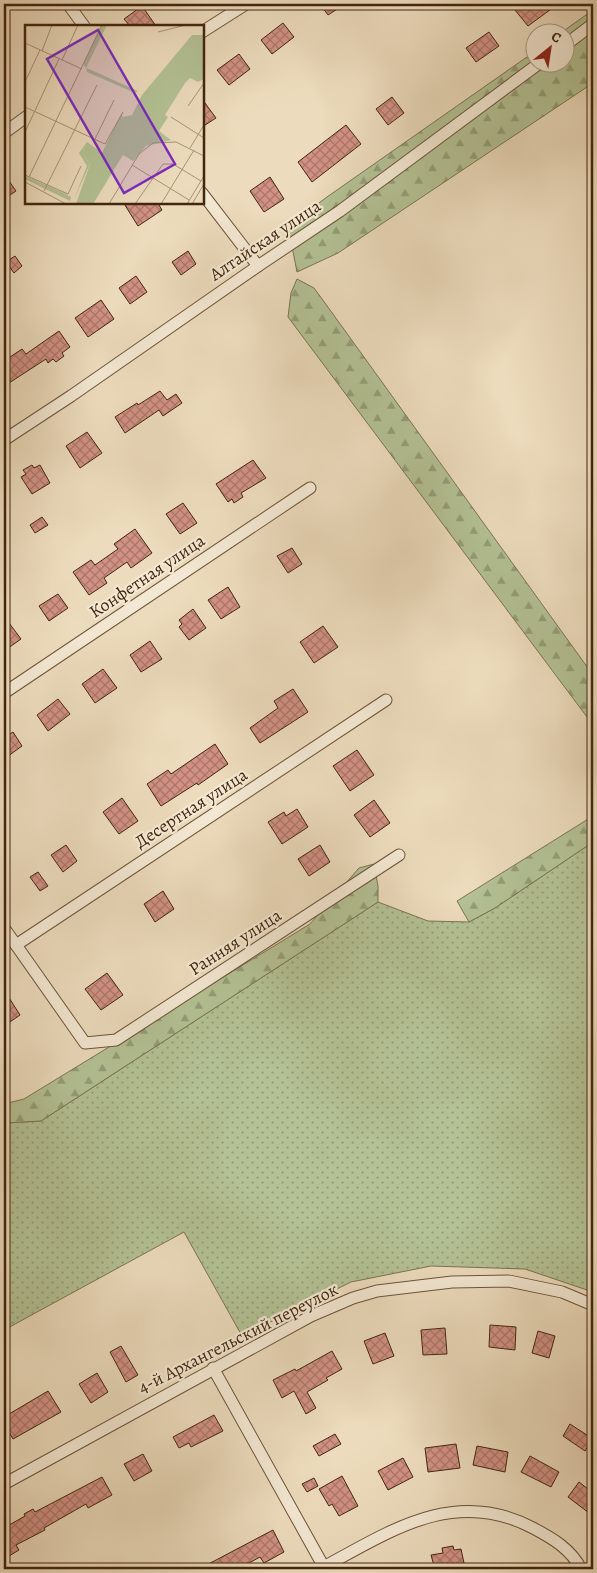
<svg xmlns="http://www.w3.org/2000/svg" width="597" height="1573" font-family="Alegreya,serif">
	<defs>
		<pattern id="grass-dots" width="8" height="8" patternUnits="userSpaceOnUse" patternTransform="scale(1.25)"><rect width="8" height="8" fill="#b3c194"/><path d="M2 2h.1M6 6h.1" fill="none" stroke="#939d77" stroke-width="1.8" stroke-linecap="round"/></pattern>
		<pattern id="forest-firs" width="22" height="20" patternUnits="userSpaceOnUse" patternTransform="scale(1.25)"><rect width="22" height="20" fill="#b3c194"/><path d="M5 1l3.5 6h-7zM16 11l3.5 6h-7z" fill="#939d77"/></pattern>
		<pattern id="building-cross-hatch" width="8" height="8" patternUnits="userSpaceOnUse" patternTransform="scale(1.25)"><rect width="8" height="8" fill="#d19184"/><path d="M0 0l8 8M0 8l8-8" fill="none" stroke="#ab766a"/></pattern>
	</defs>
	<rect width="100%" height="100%" fill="#ecdbbc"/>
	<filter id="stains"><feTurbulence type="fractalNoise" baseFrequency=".004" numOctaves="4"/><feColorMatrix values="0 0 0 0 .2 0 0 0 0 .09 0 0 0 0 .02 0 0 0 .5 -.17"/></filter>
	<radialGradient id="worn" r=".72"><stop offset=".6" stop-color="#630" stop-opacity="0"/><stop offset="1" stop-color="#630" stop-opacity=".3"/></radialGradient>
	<polygon fill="url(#grass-dots)" stroke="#7b7452" points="593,842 593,1292 525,1269 431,1266 351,1282 242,1336 184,1232 4,1330 4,1123 41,1121 378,902 428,921 469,922 495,908"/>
	<g fill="url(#forest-firs)" stroke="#7b7452">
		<polygon points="593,10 593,83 338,253 297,272 288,226 327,197 534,52 534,62 564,62 564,32 562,32"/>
		<polygon points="297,279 314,288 325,303 593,675 593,725 288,317 291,293"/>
		<polygon points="593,816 593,842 495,908 469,922 457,901"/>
		<polygon points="374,864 378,886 378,902 41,1121 4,1123 4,1104 24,1099 310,924 359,868"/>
	</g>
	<g fill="url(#building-cross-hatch)" stroke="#43260f">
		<polygon points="320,4 345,4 328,15"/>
		<polygon points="524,4 558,4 528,26 515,10"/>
		<polygon points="142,6 156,26 130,26 124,19"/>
		<polygon points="283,23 294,37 272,54 261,40"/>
		<polygon points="489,32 499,46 476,62 466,48"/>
		<polygon points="239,54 250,69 229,85 217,70"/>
		<polygon points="392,97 404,113 388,125 376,109"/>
		<polygon points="202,99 216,118 202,127"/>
		<polygon points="346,125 361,144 312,182 298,162"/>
		<polygon points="4,174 16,191 4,199"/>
		<polygon points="270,177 284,199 264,212 250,191"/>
		<polygon points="123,202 157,202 162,210 138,226"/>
		<polygon points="188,251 196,264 181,275 172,262"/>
		<polygon points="15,256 22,266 14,273 6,262"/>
		<polygon points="136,276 147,292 130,304 119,288"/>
		<polygon points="101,300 114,319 88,337 75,318"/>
		<polygon points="59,331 70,347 62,353 64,356 56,362 53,359 48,363 46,359 9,383 4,375 4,361 22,349 26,354"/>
		<polygon points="160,391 167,400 176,394 182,403 163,416 159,410 125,433 115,417 137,403 138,405"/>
		<polygon points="87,432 102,453 80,468 66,446"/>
		<polygon points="253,460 266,478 241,493 243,497 234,503 232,499 228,502 216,484"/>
		<polygon points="32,465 34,468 40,465 50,483 32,494 21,477 26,474 23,470"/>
		<polygon points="183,503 197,523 180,534 166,514"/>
		<polygon points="42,517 48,525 35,533 30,525"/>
		<polygon points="135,529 152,553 131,568 127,562 104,578 107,583 89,595 73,572 91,560 95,565 118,549 114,544"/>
		<polygon points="292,548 302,564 288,573 277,556"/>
		<polygon points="228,587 240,607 221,619 208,600"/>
		<polygon points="58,594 68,608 49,621 39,606"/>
		<polygon points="193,609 206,628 189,640 179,627 182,624 179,620"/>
		<polygon points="9,623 21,639 4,651 4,627"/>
		<polygon points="323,626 338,647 314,663 300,642"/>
		<polygon points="150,641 162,659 141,672 130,655"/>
		<polygon points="103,669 117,688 95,703 82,684"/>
		<polygon points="293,689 308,712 260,743 250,728 278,708 274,701"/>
		<polygon points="58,699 70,714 48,731 37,715"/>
		<polygon points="13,732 22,746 4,759 4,738"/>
		<polygon points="215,744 228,764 198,785 197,783 161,806 147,784 168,770 171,774"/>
		<polygon points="357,750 374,775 350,791 333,766"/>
		<polygon points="122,798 138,821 119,834 103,812"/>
		<polygon points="374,800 390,823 370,837 354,815"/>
		<polygon points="297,809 308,827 282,844 268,822 284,812 286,816"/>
		<polygon points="66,845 77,861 63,872 51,855"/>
		<polygon points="320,845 330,862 309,876 298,859"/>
		<polygon points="38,872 48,886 40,891 30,877"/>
		<polygon points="163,891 174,909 155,922 144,904"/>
		<polygon points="107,973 123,995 101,1010 85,989"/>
		<polygon points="4,990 20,1015 4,1026"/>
		<polygon points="490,1325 516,1327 515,1350 489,1347"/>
		<polygon points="445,1328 447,1354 423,1355 421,1330"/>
		<polygon points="538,1331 555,1336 549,1358 532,1353"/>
		<polygon points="385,1333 394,1356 373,1364 364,1341"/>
		<polygon points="121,1346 138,1375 126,1382 110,1352"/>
		<polygon points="332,1351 342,1369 326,1378 328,1380 307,1392 316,1408 306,1414 294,1391 282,1398 273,1380 295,1369 296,1371"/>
		<polygon points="97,1373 108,1392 91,1403 79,1384"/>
		<polygon points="48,1391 61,1412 13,1439 4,1424 4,1417"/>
		<polygon points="214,1415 223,1431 191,1447 189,1443 179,1448 173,1437"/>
		<polygon points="570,1424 593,1439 585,1451 563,1436"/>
		<polygon points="335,1434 341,1444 319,1456 313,1446"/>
		<polygon points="456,1444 460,1468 428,1472 425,1448"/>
		<polygon points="477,1446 508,1452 505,1472 473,1465"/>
		<polygon points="143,1454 152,1471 134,1481 124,1464"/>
		<polygon points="530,1456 559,1472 551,1487 521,1472"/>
		<polygon points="403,1458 413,1477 388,1490 378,1471"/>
		<polygon points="342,1476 358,1506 339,1516 332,1504 329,1506 319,1489"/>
		<polygon points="102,1477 112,1495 88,1508 86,1504 44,1528 45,1530 16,1545 19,1550 4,1559 4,1528 25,1516 24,1514 33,1509 35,1512"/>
		<polygon points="314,1478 318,1486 307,1492 302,1484"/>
		<polygon points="579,1482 593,1493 593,1516 568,1497"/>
		<polygon points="273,1530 284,1552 264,1563 260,1557 238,1569 199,1569"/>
		<polygon points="453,1546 454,1550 461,1549 465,1568 435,1569 431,1555 443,1553 442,1548"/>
	</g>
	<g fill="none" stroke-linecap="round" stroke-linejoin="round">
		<defs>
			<g id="minor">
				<polyline points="68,4 84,26"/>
				<polyline points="202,32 246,4"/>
				<polyline points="564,46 593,24"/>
				<polyline points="4,133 26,117"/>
				<polyline points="202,193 258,266"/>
				<polyline points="4,440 71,396 258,266 340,211 541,62"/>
				<polyline points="4,693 310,488"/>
				<polyline points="4,928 85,1043 116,1040 399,855"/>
				<polyline points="16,945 386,700"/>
				<polyline points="213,1368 325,1569"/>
				<polyline points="4,1484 311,1316 353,1298 377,1291 452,1282 509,1281 562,1292 593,1305"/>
				<path d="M320,1569c69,-37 134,-83 213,-41 19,10 38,21 48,41"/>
			</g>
		</defs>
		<use href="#minor" stroke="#6d533a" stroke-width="13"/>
		<use href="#minor" stroke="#f3e8d3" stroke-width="11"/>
	</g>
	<g text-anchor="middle" stroke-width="4.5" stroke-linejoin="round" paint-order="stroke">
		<g font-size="18" fill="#43260f" stroke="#f3e8d3">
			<text transform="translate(265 240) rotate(-34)" y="6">Алтайская улица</text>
			<text transform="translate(147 576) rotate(-34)" y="6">Конфетная улица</text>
			<text transform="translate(191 808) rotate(-33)" y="6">Десертная улица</text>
			<text transform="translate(235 942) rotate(-33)" y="6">Ранняя улица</text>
			<text transform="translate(238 1338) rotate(-27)" y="6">4-й Архангельский переулок</text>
		</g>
	</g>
	<g transform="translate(25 25)">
		<rect width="179" height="179" fill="#ecdbbc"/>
		<path d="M167,10h12v44l-6,3 -8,-4 -5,5 -20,32 3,2 -9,14 12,9 -25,6 -13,15 -10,-6 -30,49h-17l14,-40 -7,-11 3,-8 13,10 6,-2 18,-36 9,-2 10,-20z" fill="#b3c194"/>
		<path d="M76,0h6l-21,43 -3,-4zM61,43l3,1 49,22 -3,2 -48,-21zM96,89l2,3 -17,36 -7,3 -13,-11 -3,8 7,11 -16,35 13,-33 -8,-13 8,-11 15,11zM0,151l39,17 7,4 -1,4 -45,-22z" fill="#b3c194"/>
		<path fill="none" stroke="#a89377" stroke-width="1" d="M133,7l28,-7M0,18l57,26M17,26l10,-26M37,35l16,-35M0,57l15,-32M163,81l16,-23M0,82l80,37 18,-32M146,92l33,21M0,107l34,-73M70,114l19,-39M165,123l14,-23M107,140l57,35M0,150l43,19 13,-28M4,152l73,-152M0,157l41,22M19,166l53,-106M84,179l30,-50 14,-11 23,-1 28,14M110,179l28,-40h10l28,17M136,179l33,-54M162,179l17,-28M167,179l12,-20"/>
		<path fill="#7b2cbf" fill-opacity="0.15" stroke="#7b2cbf" stroke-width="2.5" d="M73,5l77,134 -51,29 -77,-134z"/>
		<rect width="179" height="179" fill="none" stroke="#43260f" stroke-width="2.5"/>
	</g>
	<rect width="597" height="1573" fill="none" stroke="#ecdbbc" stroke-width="20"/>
	<rect x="5" y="5" width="587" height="1563" fill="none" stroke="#43260f" stroke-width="2.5"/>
	<rect x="10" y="10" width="577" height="1553" fill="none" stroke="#43260f"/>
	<g transform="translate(550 48) rotate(30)"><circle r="24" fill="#f3e8d3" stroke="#ad9a85"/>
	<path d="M0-4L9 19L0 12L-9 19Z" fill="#8f2418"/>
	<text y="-8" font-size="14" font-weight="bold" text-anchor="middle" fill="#43260f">С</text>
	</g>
	<rect width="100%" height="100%" filter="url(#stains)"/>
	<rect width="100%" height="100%" fill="url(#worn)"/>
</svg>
